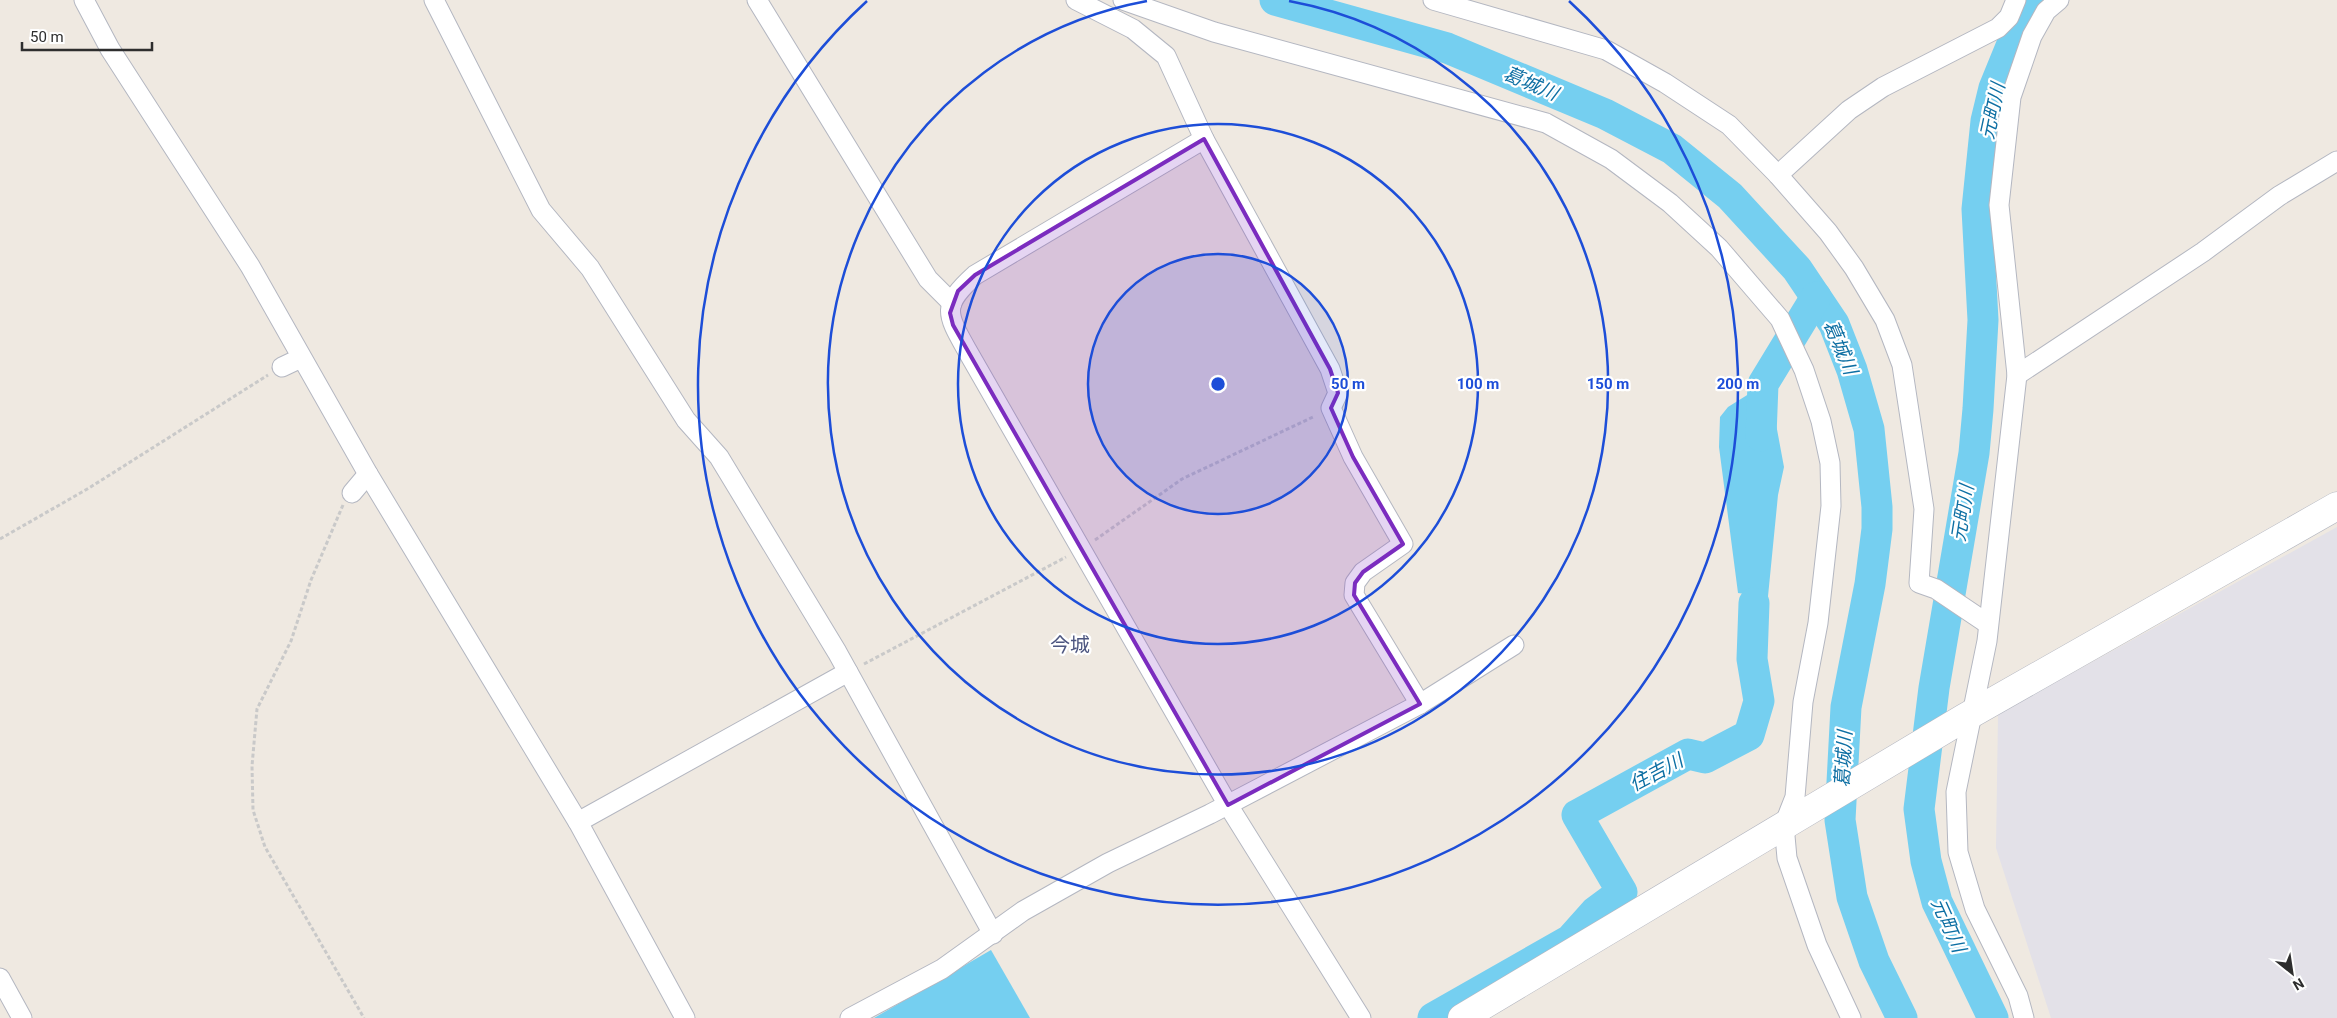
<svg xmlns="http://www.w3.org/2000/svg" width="2337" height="1018" font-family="Roboto,'Noto Sans JP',sans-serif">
	<rect width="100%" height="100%" fill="#efe9e1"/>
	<polygon fill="#e3e1e8" points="2337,527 2337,1018 2051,1018 1996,848 1998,714"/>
	<g fill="#75cff0">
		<polygon points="1760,387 1776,424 1784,467 1778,495 1763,647 1752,646 1745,594 1738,593 1719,447 1720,417 1728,407"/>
		<polygon points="991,950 1030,1018 874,1018"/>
	</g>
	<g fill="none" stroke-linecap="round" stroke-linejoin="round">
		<g stroke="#75cff0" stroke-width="31">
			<polyline points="1275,0 1447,48 1605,114 1672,149 1730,196 1797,269 1834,324 1852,370 1869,429 1877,507 1877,529 1870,584 1846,707 1840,820 1852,897 1874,961 1902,1018"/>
			<polyline points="1761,436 1763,384 1816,297"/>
			<polyline points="1433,1018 1570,940 1595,912 1622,892 1577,815 1688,754 1705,758 1749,735 1759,701 1752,659 1754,603"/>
			<polyline points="1993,1018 1937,902 1926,861 1919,809 1934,688 1974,453 1978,409 1983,320 1977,209 1986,121 1994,88 2030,0"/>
		</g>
		<defs>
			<g id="street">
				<polyline points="84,0 110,49 250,266 368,474 578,822 685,1018"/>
				<polyline points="434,0 541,210 590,268 686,420 719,457 837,652 993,934"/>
				<polyline points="757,0 928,279 952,303"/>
				<polyline points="1076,0 1133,29 1166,56 1204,139 1330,369 1338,393 1331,408 1353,457 1403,544 1363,572 1355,583 1354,595 1420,704"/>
				<polyline points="1123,0 1214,32 1546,123 1611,159 1670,203 1719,248 1780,319 1804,370 1821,421 1830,463 1831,506 1818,623 1803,702 1795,797 1784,825 1787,858 1817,945 1851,1018"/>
				<polyline points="1433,0 1606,50 1665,83 1729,125 1778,175 1828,232 1854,268 1885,320 1902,365 1924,509 1919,583 1936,589 1988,624"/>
				<path d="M1204,139l-229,136c-34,31 -29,38 -7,77l260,453 133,213"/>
				<polyline points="1778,175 1849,110 1883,87 1998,28 2009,17 2016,0"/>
				<polyline points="282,367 301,358"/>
				<polyline points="2017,375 2203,252 2279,196 2337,161"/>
				<polyline points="352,493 368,474"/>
				<polyline points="578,822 848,672"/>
				<polyline points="0,978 22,1018"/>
				<polyline points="850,1018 942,969 1023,911 1108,863 1210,814 1420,704 1514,645"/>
				<polyline points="2024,1018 2018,996 1975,909 1958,852 1956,792 1987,641 2017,375 1999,205 2011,97 2032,36 2046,11 2059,0"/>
			</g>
			<polyline id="secondary" points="1462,1018 1964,718 2337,506"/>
		</defs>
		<use href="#street" stroke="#b4b7c1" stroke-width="21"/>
		<use href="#secondary" stroke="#b4b7c1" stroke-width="29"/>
		<g stroke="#c9c9c9" stroke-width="3" stroke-dasharray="4 2.5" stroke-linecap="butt">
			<polyline points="343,505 311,580 291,641 257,709 252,766 253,810 265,847 364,1018"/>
			<polyline points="0,539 89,488 268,375"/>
			<polyline points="1095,540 1182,479 1315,416"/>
			<polyline points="864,664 1066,557"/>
		</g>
		<use href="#street" stroke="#fff" stroke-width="19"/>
		<use href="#secondary" stroke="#fff" stroke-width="28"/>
	</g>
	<path fill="#7b2cbf" fill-opacity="0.2" stroke="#7b2cbf" stroke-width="4" stroke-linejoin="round" d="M1204,139l126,230 8,24 -7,15 22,49 50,87 -40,28 -8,11 -1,12 66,109 -192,101 -275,-480 -3,-12 8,-22 17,-16z"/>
	<circle cx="1218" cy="384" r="130" fill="#1d4ed8" fill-opacity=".12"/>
	<g fill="none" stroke="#1d4ed8" stroke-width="2.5">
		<circle cx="1218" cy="384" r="130"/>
		<circle cx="1218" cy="384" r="260"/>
		<path d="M1289 1A390 390 0 1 1 1147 1"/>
		<path d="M1569 1A520 520 0 1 1 867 1"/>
	</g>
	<g text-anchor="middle" stroke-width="4.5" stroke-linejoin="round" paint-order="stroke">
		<g font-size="19" font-style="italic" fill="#0d6fa3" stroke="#fff">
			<text transform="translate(1531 83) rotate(23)" y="7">葛城川</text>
			<text transform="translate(1992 111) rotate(-78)" y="7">元町川</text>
			<text transform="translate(1841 347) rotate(67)" y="7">葛城川</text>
			<text transform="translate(1962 513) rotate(-81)" y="7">元町川</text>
			<text transform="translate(1843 759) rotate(-87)" y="7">葛城川</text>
			<text transform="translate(1656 772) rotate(-28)" y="7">住吉川</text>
			<text transform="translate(1949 925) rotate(66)" y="7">元町川</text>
		</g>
		<g font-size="20" fill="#4d5680" stroke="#fff">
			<text x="1070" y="652">今城</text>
		</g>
	</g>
	<circle cx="1218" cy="384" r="8" fill="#1d4ed8" stroke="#fff" stroke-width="2.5"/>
	<g font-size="15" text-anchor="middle" font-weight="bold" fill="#1d4ed8" stroke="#fff" stroke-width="4.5" stroke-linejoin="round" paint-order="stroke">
		<text x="1348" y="389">50 m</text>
		<text x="1478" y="389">100 m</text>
		<text x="1608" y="389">150 m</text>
		<text x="1738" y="389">200 m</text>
	</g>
	<g transform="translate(2292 973) rotate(150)" stroke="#ffffff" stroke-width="4" paint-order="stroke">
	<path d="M0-4L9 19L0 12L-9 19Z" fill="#2e2e2e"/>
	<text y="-8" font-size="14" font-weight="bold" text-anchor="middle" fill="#2e2e2e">N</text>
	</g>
	<path d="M22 42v8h130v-8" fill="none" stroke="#2e2e2e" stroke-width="2.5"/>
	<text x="30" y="42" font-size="15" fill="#2e2e2e" stroke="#ffffff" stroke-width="4" paint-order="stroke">50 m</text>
</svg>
